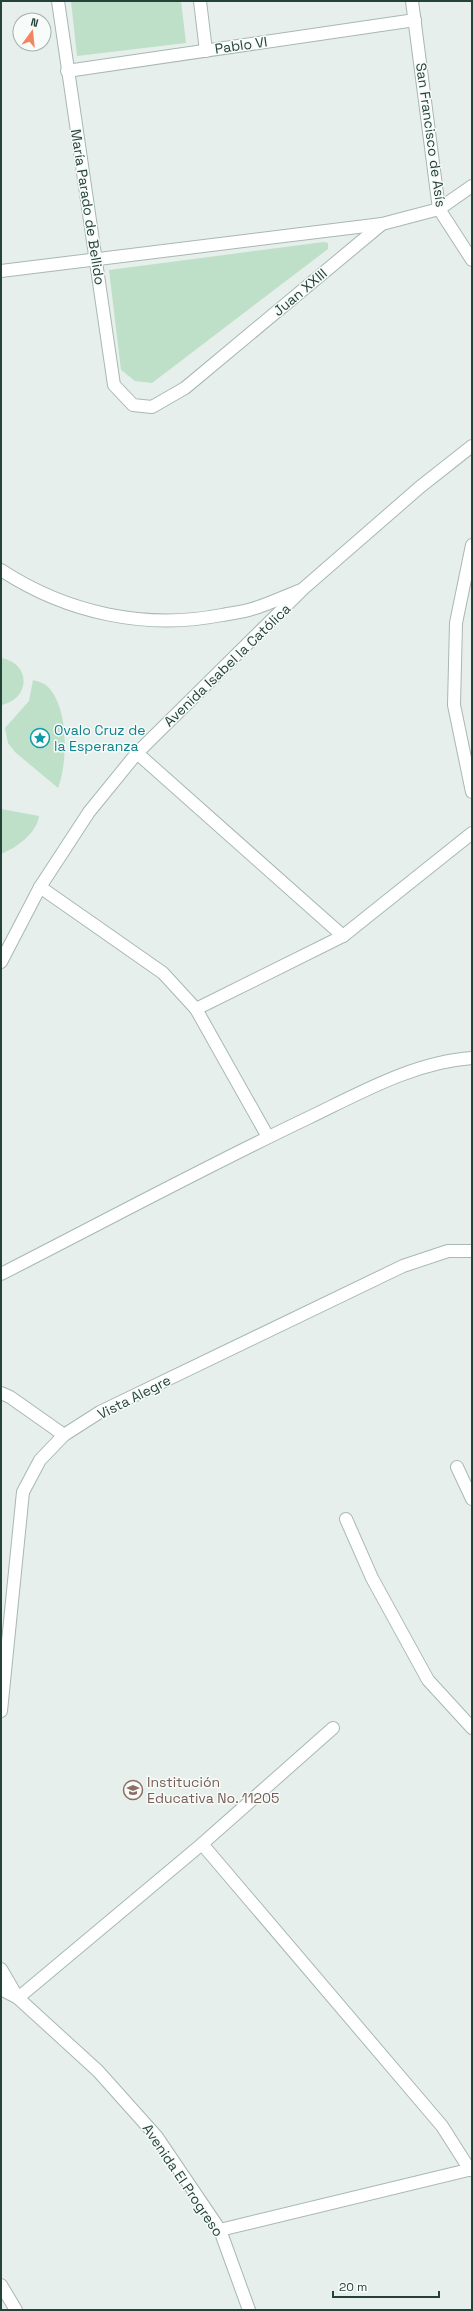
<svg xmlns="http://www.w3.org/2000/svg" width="473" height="2311" font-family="'Space Grotesk',sans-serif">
	<rect width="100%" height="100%" fill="#e6efeb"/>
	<g fill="#bfe0c8">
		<polygon points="71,1 181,1 186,43 77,56"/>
		<polygon points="324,242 328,243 328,249 152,383 135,381 121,370 109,270"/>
		<path d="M1,658c30,5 30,40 1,47z"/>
		<path d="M33,680c4,1 11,3 14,6 22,20 21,77 11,102l-43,-36 -7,-9 -3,-15 24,-27z"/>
		<path d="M1,809l38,7c-2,17 -23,32 -38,38z"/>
	</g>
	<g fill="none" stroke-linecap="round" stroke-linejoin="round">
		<defs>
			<g id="minor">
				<polyline points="58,1 114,385 133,405 152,407 185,388 382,224 439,209 472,186"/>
				<polyline points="200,1 206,51"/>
				<polyline points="412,1 439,209 472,260"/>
				<polyline points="67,71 415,20"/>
				<polyline points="1,271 382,224"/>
				<polyline points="472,545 456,623 454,705 472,792"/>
				<path d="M1,570c66,43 144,60 221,45 10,-2 21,-3 30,-6 17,-5 33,-13 49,-19"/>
				<polyline points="137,753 343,936"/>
				<polyline points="40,887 163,973 196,1009 268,1137"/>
				<polyline points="1,962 40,887 89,812 137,753 304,588 420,487 472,446"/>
				<polyline points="196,1009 343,936 472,833"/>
				<path d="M1,1274c102,-52 204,-107 307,-156 52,-25 106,-56 164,-60"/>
				<polyline points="1,1393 10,1397 64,1435"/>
				<polyline points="457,1467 472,1499"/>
				<polyline points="346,1519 372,1578 428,1680 472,1728"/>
				<polyline points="1,1711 23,1492 40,1460 64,1435 100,1412 403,1266 448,1251 472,1251"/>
				<polyline points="202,1844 442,2126 470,2170"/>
				<polyline points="1,1969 18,1998 202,1844 333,1728"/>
				<polyline points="1,1989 18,1998 98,2071 157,2137 220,2230 249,2310"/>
				<polyline points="220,2230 472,2169"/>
				<polyline points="1,2285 16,2310"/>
			</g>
		</defs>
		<use href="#minor" stroke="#a8b8b2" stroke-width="14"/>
		<use href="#minor" stroke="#fff" stroke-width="12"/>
	</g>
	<defs>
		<symbol id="sight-ring" viewBox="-11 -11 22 22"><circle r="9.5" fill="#f7fbf9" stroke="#0f9aa8" stroke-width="1.5"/><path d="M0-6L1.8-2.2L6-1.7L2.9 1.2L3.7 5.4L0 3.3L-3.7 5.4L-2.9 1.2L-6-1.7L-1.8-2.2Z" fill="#0f9aa8"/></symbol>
		<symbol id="school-ring" viewBox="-11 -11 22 22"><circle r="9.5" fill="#f7fbf9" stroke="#8d6e63" stroke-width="1.5"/><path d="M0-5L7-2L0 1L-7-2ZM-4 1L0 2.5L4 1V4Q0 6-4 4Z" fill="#8d6e63"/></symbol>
	</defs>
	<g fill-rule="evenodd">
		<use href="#sight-ring" x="29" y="727" width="22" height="22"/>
		<use href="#school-ring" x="122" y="1779" width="22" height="22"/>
	</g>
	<g text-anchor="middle" stroke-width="3" stroke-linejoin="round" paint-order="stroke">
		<g font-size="14" fill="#24423a" stroke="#f7fbf9">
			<text transform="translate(241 45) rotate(-8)" y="5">Pablo VI</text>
			<text transform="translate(431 135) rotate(82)" y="5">San Francisco de Asís</text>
			<text transform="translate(88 207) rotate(81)" y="5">María Parado de Bellido</text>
			<text transform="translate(300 292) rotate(-40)" y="5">Juan XXIII</text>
			<text transform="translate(227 665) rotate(-44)" y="5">Avenida Isabel la Católica</text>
			<text transform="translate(134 1397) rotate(-27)" y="5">Vista Alegre</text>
			<text transform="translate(183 2180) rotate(56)" y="5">Avenida El Progreso</text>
		</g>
		<g font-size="14" fill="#0d838f" stroke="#f7fbf9" text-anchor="start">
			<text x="54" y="735">Ovalo Cruz de<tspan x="54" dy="16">la Esperanza</tspan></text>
		</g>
		<g font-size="14" fill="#785e54" stroke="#f7fbf9" text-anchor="start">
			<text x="147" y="1787">Institución<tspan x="147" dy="16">Educativa No. 11205</tspan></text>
		</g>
	</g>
	<rect width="473" height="2311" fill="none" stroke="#24423a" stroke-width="4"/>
	<g transform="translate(32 32) rotate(15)"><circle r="19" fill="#f7fbf9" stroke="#a3b1ad"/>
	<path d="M0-3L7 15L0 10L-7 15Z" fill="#f4845f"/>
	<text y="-6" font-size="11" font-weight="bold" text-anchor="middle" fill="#24423a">N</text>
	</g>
	<path d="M333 2291v6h106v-6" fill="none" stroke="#24423a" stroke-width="2"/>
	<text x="339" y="2291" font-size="12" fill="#24423a" stroke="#f7fbf9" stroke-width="3" paint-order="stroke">20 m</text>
</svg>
